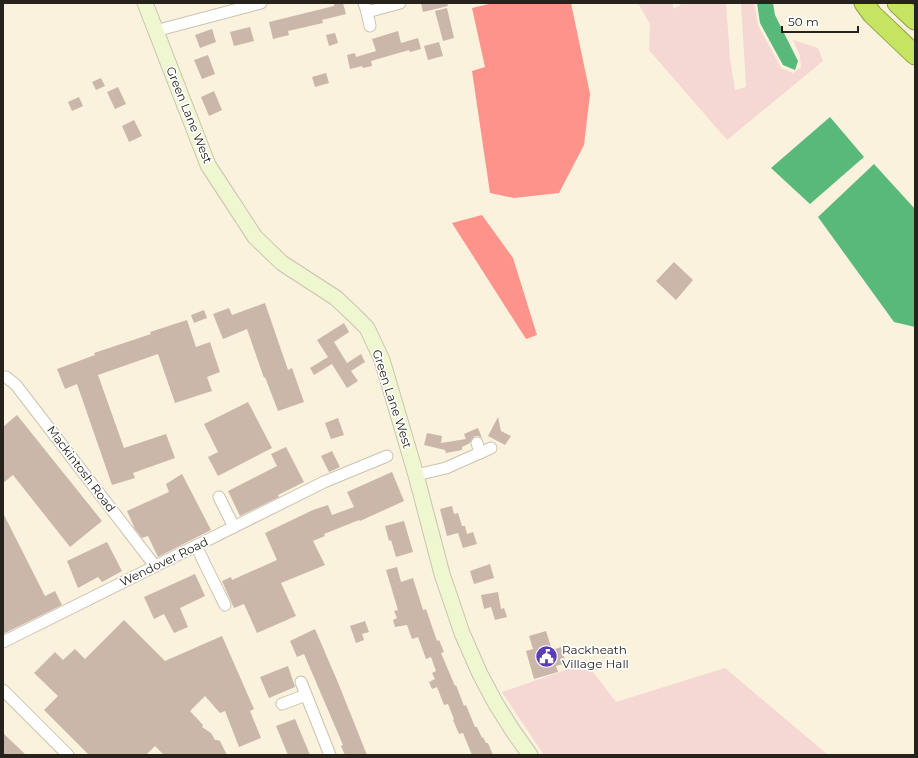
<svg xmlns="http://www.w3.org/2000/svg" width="918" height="758" font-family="Montserrat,sans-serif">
	<rect width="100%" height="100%" fill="#faf2dd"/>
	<g fill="#f5d7d3">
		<polygon points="638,3 672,3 674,9 683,3 726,3 730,59 735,90 746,87 741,3 754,3 758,25 781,68 793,73 801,67 800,56 793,40 818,48 823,61 727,140 649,50 650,24"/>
		<polygon points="586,663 616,702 725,668 828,755 544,755 502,692"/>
	</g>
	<g fill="#fd938b">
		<polygon points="493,3 571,3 590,94 584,145 559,193 514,198 490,193 472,71 485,67 472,8"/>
		<polygon points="482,215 513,258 537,335 526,339 452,223"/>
	</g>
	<g fill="#59b97b">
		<polygon points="757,3 773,3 775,15 798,61 795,70 783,65 760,23"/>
		<polygon points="830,117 864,157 810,204 771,168"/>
		<polygon points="874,164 915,209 915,327 894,322 818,217"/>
	</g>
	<g fill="#cab7a9">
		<polygon points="334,3 343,3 346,14 322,20 323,23 288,31 289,35 273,39 269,22 334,6"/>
		<polygon points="421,3 447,3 448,6 423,12"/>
		<polygon points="447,8 454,38 443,41 435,11"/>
		<polygon points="250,27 254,41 234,46 230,32"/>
		<polygon points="212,29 216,42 200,48 195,35"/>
		<polygon points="398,31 401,43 418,38 421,49 410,52 409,50 371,61 372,66 363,68 362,66 350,69 347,55 355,53 356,57 376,51 372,39"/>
		<polygon points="335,33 338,43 329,46 326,35"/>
		<polygon points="439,42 443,56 428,60 424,46"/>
		<polygon points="208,55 215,74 202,79 194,60"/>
		<polygon points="326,73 329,83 315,87 312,77"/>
		<polygon points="101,78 105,86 96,90 92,82"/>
		<polygon points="118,87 126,104 115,109 107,92"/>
		<polygon points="214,91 222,110 209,116 201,97"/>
		<polygon points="79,97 83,106 72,111 68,102"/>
		<polygon points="134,120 142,136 129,142 122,126"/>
		<polygon points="674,262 693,280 676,300 656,281"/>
		<polygon points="265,303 288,370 292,368 304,402 278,411 265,377 264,378 247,329 223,339 213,314 229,308 232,315"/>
		<polygon points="204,310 207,318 194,323 191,315"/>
		<polygon points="187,320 196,347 210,342 220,372 207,377 212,391 175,403 158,354 98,375 124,448 166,434 175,458 133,473 135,478 112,485 77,384 65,389 57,369 95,355 94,353 151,334 150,332"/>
		<polygon points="344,323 349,332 334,342 347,363 361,354 365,362 351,371 358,381 347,388 332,364 314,375 310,368 328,357 317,340"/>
		<polygon points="248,402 272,448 218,476 208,457 218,452 204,424"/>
		<polygon points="17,415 102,521 70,547 13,475 3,483 3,427"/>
		<polygon points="498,417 501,431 511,436 505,445 488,436"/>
		<polygon points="338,418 344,435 331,439 325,423"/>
		<polygon points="478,428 482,438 479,436 475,436 472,439 470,443 462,447 462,450 446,453 445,450 424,445 427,433 442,436 441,443 466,439 464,434"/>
		<polygon points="286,447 304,482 278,495 279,497 240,516 228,491 277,466 271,454"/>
		<polygon points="332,451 340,467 329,472 321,456"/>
		<polygon points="392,472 404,501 360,521 359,520 324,534 325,536 313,541 325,565 281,583 296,616 257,633 244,604 234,608 222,581 231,577 232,580 277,560 265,533 313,510 328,505 332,515 354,507 347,492"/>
		<polygon points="182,474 211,530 158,557 148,536 142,538 135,529 127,511 169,492 166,484"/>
		<polygon points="452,506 454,514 458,513 462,526 465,526 467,534 473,532 477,544 463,548 458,533 447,536 440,509"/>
		<polygon points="3,513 45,596 55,591 62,605 3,634"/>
		<polygon points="404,521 413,552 396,557 391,540 389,541 385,526"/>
		<polygon points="107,542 122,571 102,582 98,577 78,588 67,561"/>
		<polygon points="490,564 494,578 474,584 470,571"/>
		<polygon points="397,567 401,582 413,578 423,610 426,609 437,641 439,640 444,652 441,653 455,686 456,685 464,706 466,705 475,727 477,727 482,738 483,737 486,743 488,743 493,755 472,755 463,733 459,734 453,720 454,719 448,704 444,705 437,687 432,689 429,682 435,679 432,673 436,671 431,657 426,659 418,637 412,639 407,625 395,627 393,620 397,618 394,611 398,610 386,570"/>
		<polygon points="195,574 205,596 180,608 188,627 174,633 164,614 154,619 144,597"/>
		<polygon points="498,592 501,609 504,608 507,617 495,620 491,607 484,609 481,595"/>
		<polygon points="124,620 165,661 222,636 254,709 250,711 261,738 239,747 225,711 220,713 205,696 190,711 203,725 202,727 211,733 215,740 217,740 220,741 227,755 164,755 155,746 146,755 89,755 44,710 58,696 34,673 55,652 63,660 75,649 85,659"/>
		<polygon points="365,621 369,632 362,634 364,640 356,643 350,626"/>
		<polygon points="315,629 339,685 367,755 345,755 341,746 343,745 304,654 297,657 290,641"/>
		<polygon points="546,631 552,650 561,647 566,663 556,666 558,672 534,679 526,651 533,649 529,636"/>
		<polygon points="288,666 295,687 269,698 260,677"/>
		<polygon points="295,719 310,755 288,755 276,726"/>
		<polygon points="3,733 26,755 3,755"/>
	</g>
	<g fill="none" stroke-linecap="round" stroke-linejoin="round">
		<defs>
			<g id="street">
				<polyline points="364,3 367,12 400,3"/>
				<polyline points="367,12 370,26"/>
				<polyline points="155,31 261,3"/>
				<polyline points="3,377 6,377 16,385 155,566"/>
				<polyline points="477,443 480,453"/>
				<polyline points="416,475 446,468 491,448"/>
				<polyline points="219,497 234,527"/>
				<polyline points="196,546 225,605"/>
				<polyline points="3,642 324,482 387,456"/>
				<polyline points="301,682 330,755"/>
				<polyline points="3,690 68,755"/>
				<polyline points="282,704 306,695"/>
			</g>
			<polyline id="secondary" points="145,3 208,165 255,237 282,263 336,298 354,315 367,328 382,360 416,475 442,574 462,633 480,674 496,704 513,731 530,755"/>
			<g id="highway">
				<polyline points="864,3 872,14 915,55"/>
				<polyline points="897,3 915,20"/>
			</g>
		</defs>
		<use href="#street" stroke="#cac3af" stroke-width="13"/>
		<use href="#secondary" stroke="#cac3af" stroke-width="17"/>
		<use href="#highway" stroke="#8da14a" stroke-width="21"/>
		<use href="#street" stroke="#fff" stroke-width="11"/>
		<use href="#secondary" stroke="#eef7d0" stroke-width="15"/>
		<use href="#highway" stroke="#c5e562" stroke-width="19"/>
	</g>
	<defs>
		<symbol id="civic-disc" viewBox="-11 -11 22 22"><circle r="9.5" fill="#5b3cb4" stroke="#fff"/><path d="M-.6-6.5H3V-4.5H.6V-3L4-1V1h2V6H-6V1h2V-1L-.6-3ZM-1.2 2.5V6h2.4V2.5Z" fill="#fff"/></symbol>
	</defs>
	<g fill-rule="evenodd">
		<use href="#civic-disc" x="534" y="644" width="25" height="25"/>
	</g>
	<g text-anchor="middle" stroke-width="3.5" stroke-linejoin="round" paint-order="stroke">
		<g font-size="12" fill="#26231c" stroke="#fff">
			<text transform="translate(189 115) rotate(68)" y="4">Green Lane West</text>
			<text transform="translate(392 399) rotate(72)" y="4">Green Lane West</text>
			<text transform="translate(81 469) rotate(53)" y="4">Mackintosh Road</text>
			<text transform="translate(164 562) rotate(-26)" y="4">Wendover Road</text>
		</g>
		<g font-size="12" fill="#26231c" stroke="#fff" text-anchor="start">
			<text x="562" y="654">Rackheath<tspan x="562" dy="14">Village Hall</tspan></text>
		</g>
	</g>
	<rect width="918" height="758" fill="none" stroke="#26231c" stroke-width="8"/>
	<path d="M782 26v6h76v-6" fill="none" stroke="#26231c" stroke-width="2"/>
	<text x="788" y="26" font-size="12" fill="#26231c" stroke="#ffffff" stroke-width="3" paint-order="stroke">50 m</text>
</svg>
